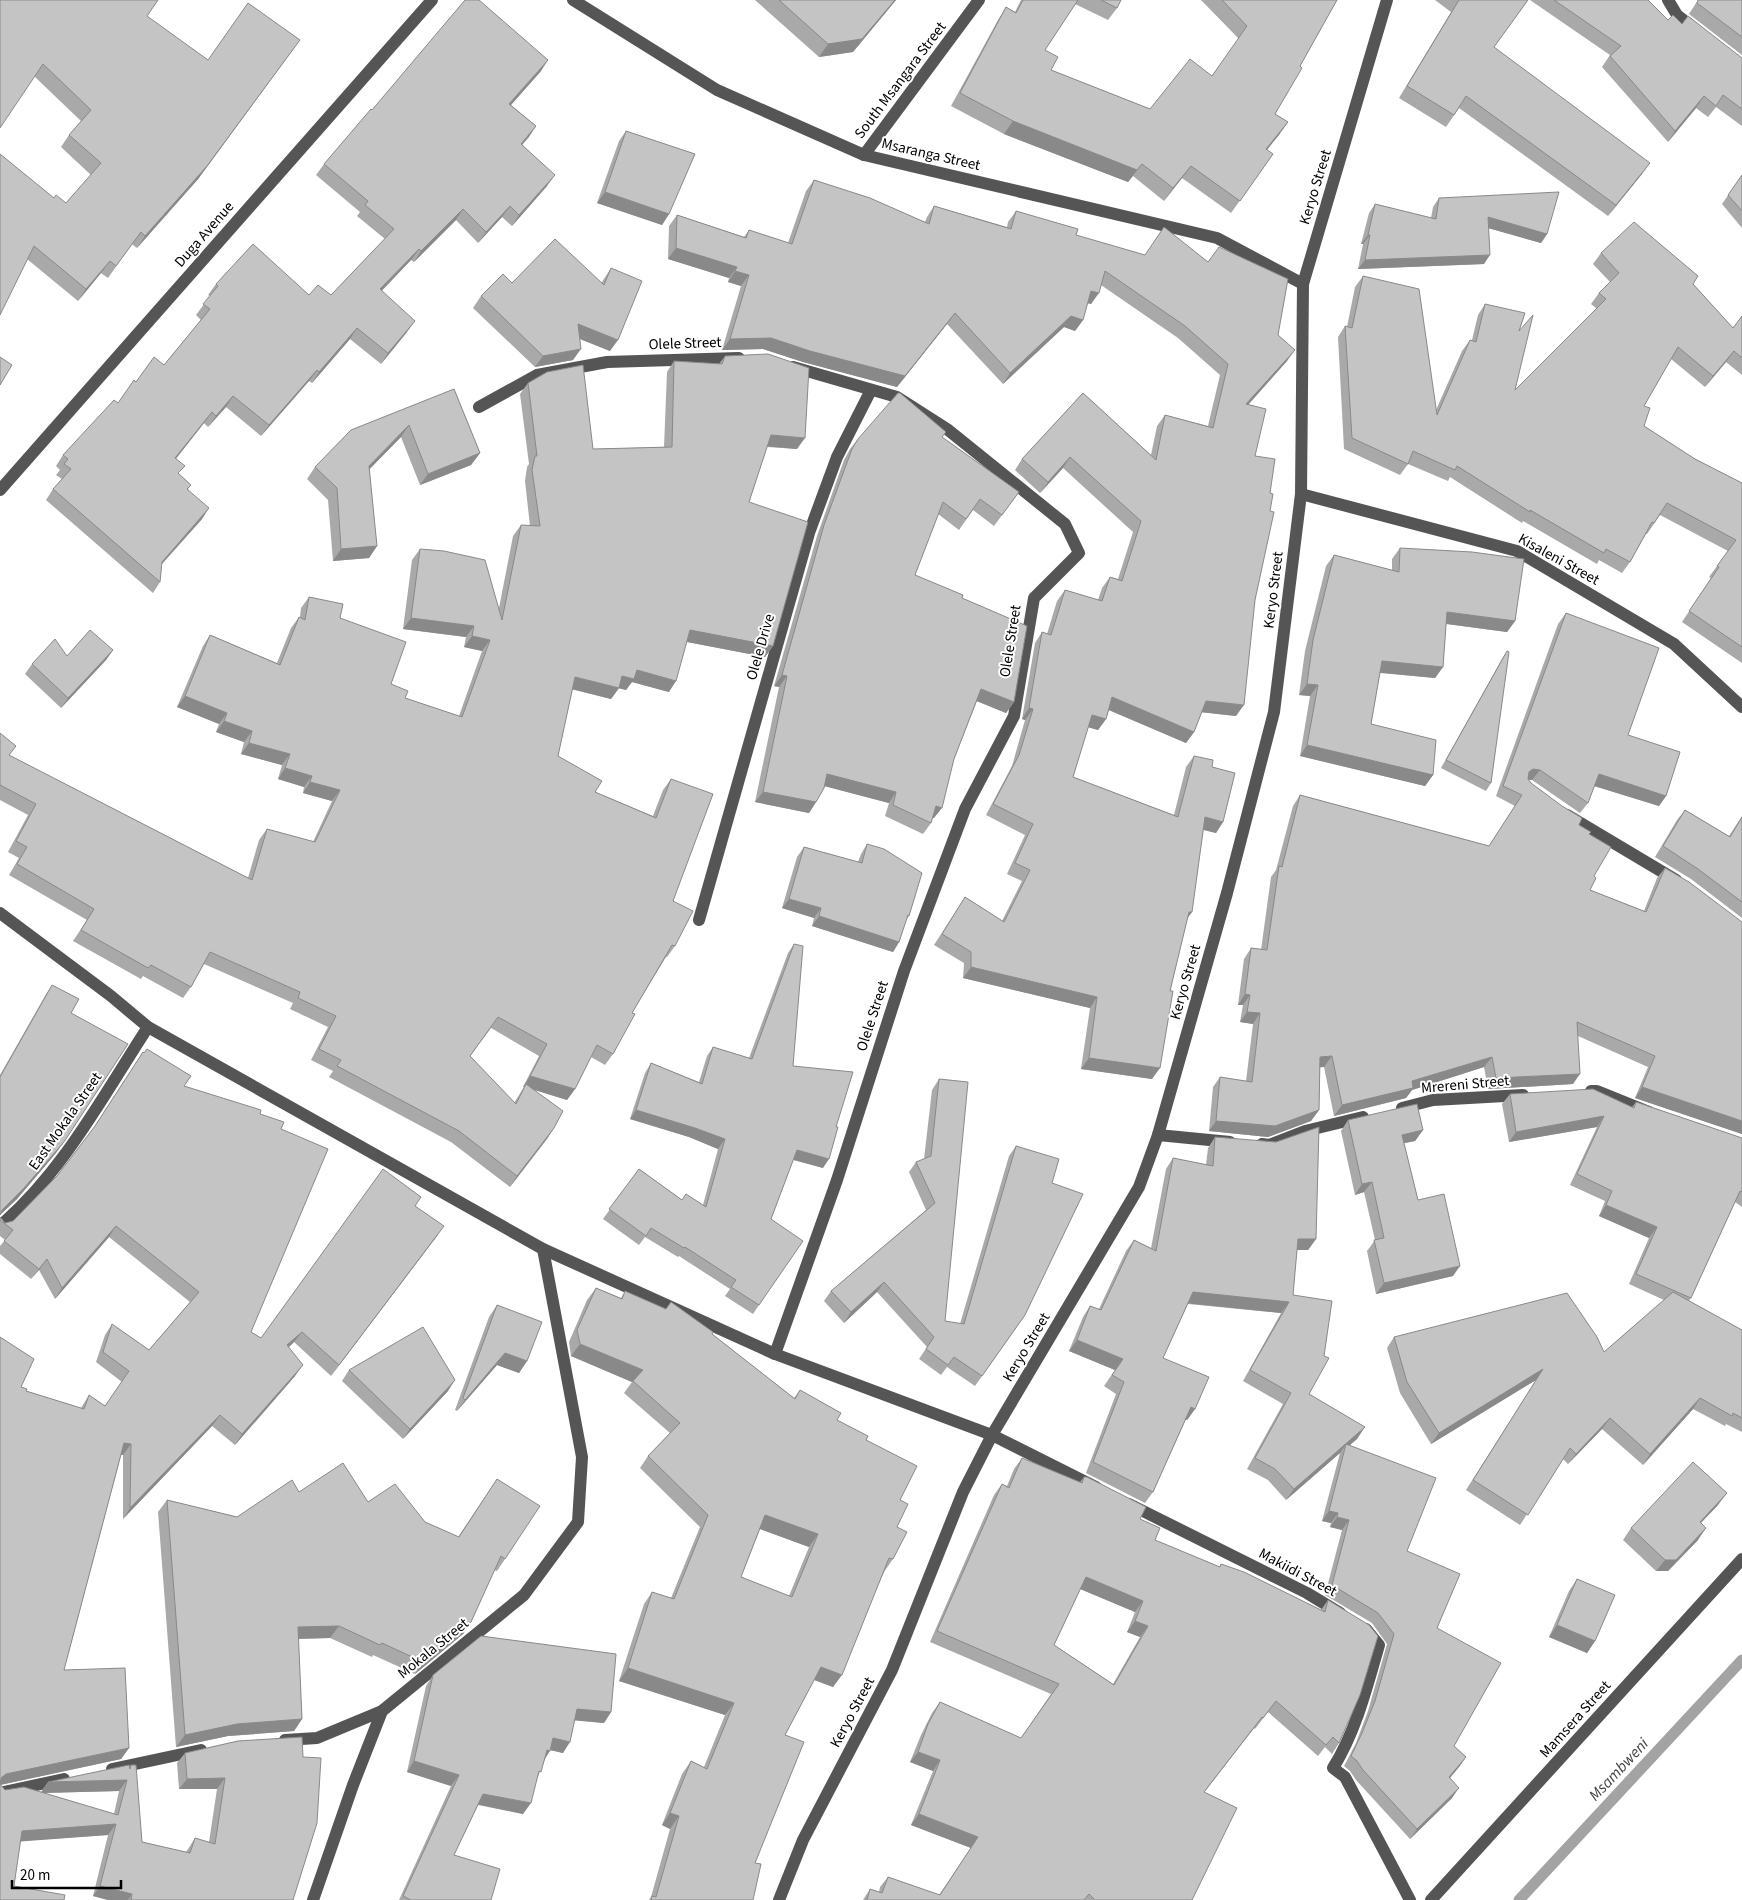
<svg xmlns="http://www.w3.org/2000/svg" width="1742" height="1900" font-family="'Source Sans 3',sans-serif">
	<rect width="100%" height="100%" fill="#fff"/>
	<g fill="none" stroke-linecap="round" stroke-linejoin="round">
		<polyline stroke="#a3a3a3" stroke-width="11" points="1519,1900 1742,1660"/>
		<g stroke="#555" stroke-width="12">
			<polyline points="573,0 717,90 864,155 1217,238 1303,284"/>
			<polyline points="1668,0 1677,15 1696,30"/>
			<polyline points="864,155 979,0"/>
			<polyline points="479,407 537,375 607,362 739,358"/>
			<polyline points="0,490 432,0"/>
			<polyline points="1301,494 1517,551 1674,644 1742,707"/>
			<polyline points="1567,815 1676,880"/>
			<polyline points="0,913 111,996 148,1027 543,1249 775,1354 992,1435 1096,1487"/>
			<polyline points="699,920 809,533 837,457 871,390"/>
			<polyline points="1591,1091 1597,1091 1649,1112"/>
			<polyline points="1402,1108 1433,1100 1523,1095"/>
			<polyline points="1158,1135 1230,1142"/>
			<polyline points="1262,1144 1269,1145 1305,1131 1363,1117"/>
			<path d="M0,1226c63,-54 103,-130 148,-199"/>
			<polyline points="775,1354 837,1180 904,971 965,809 1014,716 1034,598 1079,553 1065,524 947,429 897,397 793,367"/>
			<polyline points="1129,1504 1307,1593 1340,1613"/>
			<path d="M1366,1629l13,16c-12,42 -23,86 -46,123l12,9 65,123"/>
			<polyline points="285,1740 317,1738 382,1711 524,1595 578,1522 582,1457 543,1249"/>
			<polyline points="112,1769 201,1750"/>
			<polyline points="0,1793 64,1779"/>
			<polyline points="313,1900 353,1785 382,1711"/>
			<polyline points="779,1900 803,1840 892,1670 963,1492 992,1435 1139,1187 1158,1135 1227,893 1274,712 1301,494 1303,284 1387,0"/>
			<polyline points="1431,1900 1742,1559"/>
		</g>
	</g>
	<g fill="#a9a9a9" fill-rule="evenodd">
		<polygon points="0,0 147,16 199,178 137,248 132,244 108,278 101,273 78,301 27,259 54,198 66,203 91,175 61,147 69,135 81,121 35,77"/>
		<polygon points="755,0 896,0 853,52 819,57"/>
		<polygon points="1021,0 1121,0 1117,8 1108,20 1075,4 1045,50 1051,70 1150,109 1212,76 1239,39 1201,0 1337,0 1300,66 1275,114 1288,122 1267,150 1273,154 1231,213 1182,178 1164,201 1133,176 1128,182 1004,134 951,106 998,20 1006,7 1015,12"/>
		<polygon points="1435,0 1528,0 1494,47 1642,174 1608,216 1459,108 1446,127 1399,98 1451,12"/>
		<polygon points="1530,0 1648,0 1668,20 1682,24 1742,58 1742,126 1716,107 1708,117 1696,108 1668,142 1602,67 1610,55"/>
		<polygon points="1698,0 1742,0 1742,55 1689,14"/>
		<polygon points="541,71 511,105 536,126 522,145 547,186 512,226 502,217 478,243 456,220 414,262 411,260 382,290 407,332 381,364 350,339 312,383 309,381 261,436 226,407 208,427 204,423 176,458 179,474 191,485 188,489 202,519 161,564 160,582 153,593 46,500 53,489 62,479 56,475 60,470 56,466 63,455 118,403 136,382 164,365 201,320 196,315 210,296 208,295 216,284 309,295 331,295 385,239 357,216 360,212 316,175 324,164 372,110"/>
		<polygon points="626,131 669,214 662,225 597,203 619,141"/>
		<polygon points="1742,175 1742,228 1722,204"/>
		<polygon points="814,180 925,222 927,217 934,206 1007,227 1008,222 1016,211 1076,235 1278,335 1287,361 1248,405 1255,456 1270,493 1255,600 1236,716 1202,712 1194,732 1186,743 1109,710 1106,719 1098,730 1088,727 1073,777 1174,815 1186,767 1194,756 1212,767 1223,822 1216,833 1203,830 1187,920 1170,991 1152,1079 1081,1069 1090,1008 963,978 964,963 934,945 965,897 1002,921 1022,881 1007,874 1025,835 986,815 1012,766 1025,720 1022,719 1035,643 1042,632 1047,634 1057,601 1065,590 1098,600 1102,588 1110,577 1118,579 1133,532 1063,468 1040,493 1015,470 1022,459 1083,393 1151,455 1157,426 1165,415 1208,426 1220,375 1178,338 1101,285 1091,304 1087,303 1083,320 1075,331 1064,327 1003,384 947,324 897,387 803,362 763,349 722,350 741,286 728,282 729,278 668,259 669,226 677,215 744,237 749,230 788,243 806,191"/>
		<polygon points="1439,198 1547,234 1541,243 1488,228 1484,264 1358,269 1363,244 1361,244 1369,213 1375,204 1431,218 1433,207"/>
		<polygon points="1601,253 1693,284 1733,328 1742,316 1742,375 1726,362 1705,387 1671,359 1644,406 1644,426 1695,459 1742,483 1742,663 1682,622 1711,578 1709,577 1728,551 1660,515 1647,534 1646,534 1630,562 1622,573 1599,560 1597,564 1523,521 1522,523 1450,477 1448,481 1408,464 1400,475 1344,449 1338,337 1345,326 1347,327 1355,287 1363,276 1436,410 1462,351 1470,340 1472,340 1478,315 1485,304 1519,331 1515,390 1597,309 1591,304 1599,293 1610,282 1593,264"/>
		<polygon points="611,268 610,351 580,339 573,360 535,367 473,308 481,296 512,283 602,282"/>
		<path d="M725,356l72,93 -30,-2 -18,55 24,144 -8,11 -78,-15 -18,50 -37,-10 -6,8 -7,-2 -8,11 -39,-10 -14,67 37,36 58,24 10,-26 8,-11 4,167 -8,11h-1l-34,56 -19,41 -8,11 -14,-8 -16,32 -8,11 -32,-10 19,38 -44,59 -59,-45 -122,-65 4,-6 -22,-11 17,-33 -38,-18 3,-6 -89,-39 -13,23 -8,11 -40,-22 -2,3 -68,-38 14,-21 -78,-45 10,-17 -11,-6 20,-37 -28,-15v-67l10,23 238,122 11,-38 8,-11 46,13 19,-41 -29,-8 1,-6 -26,-8 4,-14 -41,-11 3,-12 -28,-10 3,-8 -42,-17 26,-61 7,-11 67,28 14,-35 8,-11h1l1,-9 8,-11 31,21 51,66 14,14 54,18 23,-65 -18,-4 2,-10 -63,-8 9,-69 8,-11 79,59 14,-72 8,-11 9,1 -5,-45 2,-14 2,-3 -9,-70 8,-11 65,66 71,-2 3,-75 7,-11 45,3zM491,1028l48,28 -16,31h1l-10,16 -44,-47z"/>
		<polygon points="454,389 480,453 471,465 420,485 401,437 369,469 377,546 369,558 333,561 328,500 307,479 315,467"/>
		<polygon points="942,438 1019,492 994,526 973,510 959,530 938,514 915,575 962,598 1014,702 1006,713 977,701 954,759 934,818 932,818 931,823 923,834 885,816 889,803 825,786 816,802 809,813 755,802 779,687 774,686 817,536 844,460 850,449 858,439"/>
		<polygon points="1400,548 1515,621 1507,632 1446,624 1443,667 1435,678 1380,673 1371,724 1433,775 1425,786 1300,756 1310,696 1299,695 1305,651 1326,566 1334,555 1392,570 1392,559"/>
		<polygon points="1566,613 1628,735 1666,796 1659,806 1594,786 1588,803 1580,813 1532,780 1528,780 1531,783 1589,834 1594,876 1590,890 1644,911 1657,878 1665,868 1742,1134 1635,1098 1648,1067 1578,1036 1573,1084 1488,1089 1484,1067 1412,1090 1406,1098 1334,1116 1324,1067 1320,1067 1319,1110 1311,1121 1268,1137 1209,1131 1213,1087 1220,1077 1246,1081 1253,1024 1240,1022 1243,1005 1238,1005 1244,959 1251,948 1261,950 1271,877 1276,870 1293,806 1300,795 1489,846 1515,806 1496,796 1558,624"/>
		<polygon points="113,650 106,660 61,708 25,674 32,664 67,656"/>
		<polygon points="1507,651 1491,783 1486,791 1441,768 1502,659"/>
		<polygon points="1685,810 1729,836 1742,816 1742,918 1691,879 1655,857 1677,820"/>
		<polygon points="867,844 909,916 906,920 899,942 893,952 812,926 814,918 782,908 797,857 804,847 858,862 861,854"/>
		<polygon points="794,944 793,1066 823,1168 793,1160 771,1219 759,1305 753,1314 725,1296 730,1289 679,1256 678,1257 645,1237 639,1245 603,1219 639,1169 682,1200 703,1205 718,1149 689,1137 630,1119 645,1073 651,1063 699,1082 707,1056 713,1047 749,1058 788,953"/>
		<polygon points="52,985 71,1013 56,1153 17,1199 0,1215 0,1075 45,996"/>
		<path d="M143,1052l41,34 76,28 21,15 -30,203 10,6 154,-132 22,30 -106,140 -37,-34 -5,5 6,29 -60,69 -23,-19 -89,93v-64h-2l-57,215 65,78 -8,11 -121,26 5,5 36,2 7,-10 81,-16 2,-1 11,77 44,10 2,-3 7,-11 14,4 8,-53h-38l-2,-26 8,-10 53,-12 55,159h-185l-15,-4 15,-61 -88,6 -20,59v-563l21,50 5,4 55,17 8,-13 16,11 17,-24 -26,-20 9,-27 7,-11 37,26 41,-48 -81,-65 -54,62 -16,-29 -8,9 -31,-25v-8l5,-6 -5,-4v-19l5,6 8,-2 44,-45 34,-44zM119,1791l-5,23 -71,-21z"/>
		<polygon points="939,1079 945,1321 960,1324 1009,1156 1016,1146 1052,1183 1025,1315 975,1386 947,1367 941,1375 919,1359 927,1347 877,1292 844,1323 824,1301 831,1291 926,1210 909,1172 916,1162 924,1159 932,1090"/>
		<polygon points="1510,1094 1632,1107 1636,1102 1742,1138 1742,1207 1735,1202 1691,1298 1689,1301 1742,1330 1742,1432 1726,1424 1725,1426 1693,1409 1643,1465 1602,1429 1568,1464 1563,1459 1520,1525 1466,1490 1536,1380 1431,1444 1400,1393 1387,1348 1394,1337 1604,1352 1664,1300 1629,1284 1649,1238 1599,1216 1605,1201 1570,1185 1597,1127 1509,1142 1502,1104"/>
		<polygon points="1348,1120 1423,1130 1415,1141 1404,1143 1418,1200 1453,1276 1376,1294 1367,1251 1375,1240 1364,1192 1355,1195 1341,1131"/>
		<polygon points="1215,1137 1316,1239 1308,1250 1297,1250 1293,1295 1309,1394 1357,1439 1349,1446 1407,1551 1437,1628 1454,1746 1466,1757 1459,1767 1450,1778 1452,1798 1410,1839 1356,1780 1350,1771 1344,1766 1356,1743 1368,1711 1387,1644 1372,1623 1325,1595 1342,1530 1330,1527 1331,1523 1322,1521 1340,1453 1286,1500 1268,1480 1247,1469 1283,1404 1243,1381 1281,1313 1188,1304 1163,1358 1195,1409 1187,1420 1186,1419 1153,1492 1145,1503 1086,1473 1116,1394 1104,1386 1115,1370 1069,1351 1083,1317 1090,1306 1099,1309 1126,1251 1134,1240 1151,1248 1166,1169 1173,1158 1206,1165 1208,1148"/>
		<path d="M596,1288l25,10 4,-7 87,43 82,64 6,-8 37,30 29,20 34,60 -7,59 -9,13 -51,115 -19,-7 -29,55 -30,128 -2,37h-104l2,-3 19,-68 -8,-4 20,-51 9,-13 13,6 21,-52 -106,-34 25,-77 8,-12 19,6 29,-71 -60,-59 8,-12 22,-23 -46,-40 8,-11 -61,-26 -2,-14 18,-42zM760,1529l49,18 -20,49 -48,-19z"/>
		<polygon points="497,1305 527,1361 519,1373 497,1365 457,1411 455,1410 489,1317"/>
		<polygon points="349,1370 448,1391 403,1439 342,1381"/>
		<path d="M1022,1458l58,24 4,-5 56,42 15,21 64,27 2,-3 100,46 7,-10 11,143 -7,11 -7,-7 -7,9 -50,-44 -13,17 -1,-1 -50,64 -12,108h-329l7,-11 9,3 1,-5 8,-10 51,18 32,-47 -60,-23 22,-54 -23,-9 11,-27 11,-22 8,-11 81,36 30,-44 -121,-52 64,-147 8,-11 5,2 7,-17zM1080,1589l55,23 -8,20 13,5 -27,47 -59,-39z"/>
		<polygon points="497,1479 505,1559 497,1571 494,1570 471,1622 463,1634 415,1674 373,1655 372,1657 330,1638 298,1639 302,1719 294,1731 228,1736 176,1747 158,1512 167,1500 237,1517 299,1492 368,1502 425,1522 458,1537"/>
		<polygon points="1718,1505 1701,1523 1698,1540 1668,1571 1656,1571 1623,1540 1631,1528"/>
		<polygon points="1577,1579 1595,1641 1587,1653 1549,1637 1569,1591"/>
		<polygon points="433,1675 611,1712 604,1723 575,1720 563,1753 550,1750 545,1759 523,1814 478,1805 454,1855 491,1900 399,1900 451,1786 407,1772 426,1686"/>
	</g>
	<g fill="#898989">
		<polygon points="895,0 896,0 853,52 819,57 828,44"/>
		<polygon points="291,52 199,178 137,248 145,236"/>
		<polygon points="548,60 541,71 502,115 509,104"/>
		<polygon points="1704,96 1696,108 1668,142 1675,131"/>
		<polygon points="1013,121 1142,164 1128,182 1004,134"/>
		<polygon points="1288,122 1279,135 1257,162 1266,149"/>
		<polygon points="536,126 529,137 513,155 521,144"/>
		<polygon points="1650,163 1642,174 1608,216 1616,205"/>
		<polygon points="1191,166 1182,178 1164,201 1173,188"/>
		<polygon points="555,175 547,186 512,226 519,215"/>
		<polygon points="605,192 669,214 662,225 597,203"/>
		<polygon points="510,206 502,217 478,243 486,232"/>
		<polygon points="463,209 456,220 414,262 421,251"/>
		<polygon points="1488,217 1547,234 1541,243 1481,226"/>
		<polygon points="1368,235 1370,235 1363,244 1361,244"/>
		<polygon points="676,248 737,267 729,278 668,259"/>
		<polygon points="419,249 411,260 373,300 380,289"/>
		<polygon points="1490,255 1484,264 1358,269 1365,260"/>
		<polygon points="110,261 101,273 78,301 86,289"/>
		<polygon points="735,271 749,275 741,286 728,282"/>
		<polygon points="1091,291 1099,293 1091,304 1083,302"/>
		<polygon points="955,313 947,324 897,387 803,362 763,349 722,350 730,339"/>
		<polygon points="1071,316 1083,320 1075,331 1064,327 1003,384 1010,373"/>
		<polygon points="415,321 407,332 381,364 388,353"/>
		<polygon points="578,324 618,340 610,351 570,335"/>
		<polygon points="357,328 350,339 312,383 319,372"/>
		<polygon points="581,349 573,360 535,367 543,356"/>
		<polygon points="1295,350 1287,361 1238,416 1246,404"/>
		<polygon points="1734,351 1726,362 1705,387 1713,376"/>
		<polygon points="317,370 309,381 261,436 269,425"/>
		<polygon points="233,396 226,407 208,427 216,416"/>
		<polygon points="212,412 204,423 168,469 175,458"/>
		<polygon points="409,425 401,437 361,478 369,466"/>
		<polygon points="771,435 805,438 797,449 763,446"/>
		<polygon points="480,453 471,465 420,485 428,474"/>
		<polygon points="1070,457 1063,468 1040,493 1048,482"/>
		<polygon points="209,508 202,519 154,573 162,562"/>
		<polygon points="377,546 369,558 333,561 341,549"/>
		<polygon points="1447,612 1515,621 1507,632 1440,623"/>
		<polygon points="411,618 474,626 466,637 403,629"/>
		<polygon points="690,630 773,646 765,657 682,641"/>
		<polygon points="472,636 490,640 482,651 464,647"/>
		<polygon points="113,650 106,660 61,708 68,698"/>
		<polygon points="1382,661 1443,667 1435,678 1374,672"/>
		<polygon points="637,670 676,681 669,692 632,682 626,690 614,687 622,676"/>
		<polygon points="782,675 787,676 779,687 774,686"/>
		<polygon points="575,677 619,688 611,699 567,688"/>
		<polygon points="1307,684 1318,685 1310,696 1299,695"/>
		<polygon points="981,689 1014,702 1006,713 974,700"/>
		<polygon points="185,696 227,713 219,724 177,707"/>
		<polygon points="1112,697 1194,732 1186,743 1104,708"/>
		<polygon points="1206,701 1244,705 1236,716 1199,712"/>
		<polygon points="1029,708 1033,709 1025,720 1022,719"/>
		<polygon points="1092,715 1106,719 1098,730 1084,726"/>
		<polygon points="224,721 252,731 244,742 216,732"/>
		<polygon points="249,743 290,754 282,765 241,754"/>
		<polygon points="1307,745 1433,775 1425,786 1300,756"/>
		<polygon points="285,768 312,776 304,787 278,779"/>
		<polygon points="1533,769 1540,770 1532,780 1525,779 1529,772"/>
		<polygon points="827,774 896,792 889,803 820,785"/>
		<polygon points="1599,774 1666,796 1659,806 1591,785"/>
		<polygon points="310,782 340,790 332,801 303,793"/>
		<polygon points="763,792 816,802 809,813 755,802"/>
		<polygon points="936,806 942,808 934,818 928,817"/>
		<polygon points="1205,817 1223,822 1216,833 1197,828"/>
		<polygon points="789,899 821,908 814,918 782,908"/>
		<polygon points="1189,912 1192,912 1184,923"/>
		<polygon points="819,916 899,942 893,952 812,926"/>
		<polygon points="971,967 1097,997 1090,1008 963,978"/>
		<polygon points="1245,994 1250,995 1243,1005 1238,1005"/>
		<polygon points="1247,1012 1260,1013 1253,1024 1240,1022"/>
		<polygon points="1332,1056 1324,1067 1313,1068 1320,1057"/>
		<polygon points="1492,1057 1484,1067 1412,1090 1406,1098 1334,1116 1342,1105 1412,1081"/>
		<polygon points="1089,1058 1160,1068 1152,1079 1081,1069"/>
		<polygon points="1580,1074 1573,1084 1488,1089 1496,1078"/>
		<polygon points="530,1076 575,1089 567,1100 525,1087 526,1084 524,1087 523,1087"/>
		<polygon points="1642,1087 1742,1121 1742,1134 1635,1098"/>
		<polygon points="636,1110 695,1128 725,1139 718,1149 689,1137 630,1119"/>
		<polygon points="1319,1110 1311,1121 1268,1137 1209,1131 1216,1121"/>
		<polygon points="1604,1116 1597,1127 1509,1142 1516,1132"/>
		<polygon points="554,1128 547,1139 510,1187 517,1176"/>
		<polygon points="1423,1130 1415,1141 1395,1145 1402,1135"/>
		<polygon points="64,1142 56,1153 17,1199 0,1215 2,1210"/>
		<polygon points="797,1150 829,1159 823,1168 791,1159"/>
		<polygon points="1372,1182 1364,1192 1355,1195 1362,1184"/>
		<polygon points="1606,1205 1657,1227 1649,1238 1599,1216"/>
		<polygon points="116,1226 109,1237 55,1299 62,1288"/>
		<polygon points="444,1226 437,1236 331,1376 339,1365"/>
		<polygon points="1298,1239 1316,1239 1308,1250 1290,1250"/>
		<polygon points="47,1259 39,1270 31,1279"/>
		<polygon points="1460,1266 1453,1276 1376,1294 1384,1283"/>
		<polygon points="884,1282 877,1292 844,1323 851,1312"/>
		<polygon points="1193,1292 1289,1302 1281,1313 1185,1303"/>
		<polygon points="302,1332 294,1342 280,1355 287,1345"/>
		<polygon points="1077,1340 1123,1359 1115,1370 1069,1351"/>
		<polygon points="580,1344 643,1370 632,1382 571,1356"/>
		<polygon points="505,1353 527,1361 519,1373 497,1365 457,1411 465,1400"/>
		<polygon points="303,1365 295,1376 235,1445 242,1434"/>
		<polygon points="1543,1369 1536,1380 1431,1444 1439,1433"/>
		<polygon points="455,1380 448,1391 403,1439 410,1429"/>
		<polygon points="1700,1398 1693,1409 1643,1465 1650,1454"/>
		<polygon points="1191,1407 1195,1409 1187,1420 1183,1418"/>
		<polygon points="220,1415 212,1426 123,1519 130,1508"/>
		<polygon points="1610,1418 1602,1429 1568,1464 1576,1454"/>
		<polygon points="1365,1427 1357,1439 1345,1449 1346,1444 1340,1453 1286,1500 1294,1489"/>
		<polygon points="124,1443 131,1444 123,1455 117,1454"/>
		<polygon points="1727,1493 1718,1505 1691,1533 1700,1522"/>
		<polygon points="1329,1511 1338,1513 1331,1523 1322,1521"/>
		<polygon points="765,1515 818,1534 809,1547 757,1528"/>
		<polygon points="1337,1517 1349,1520 1342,1530 1330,1527"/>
		<polygon points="1706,1528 1698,1540 1668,1571 1656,1571 1665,1560"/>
		<polygon points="1086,1577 1143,1601 1135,1612 1078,1588"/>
		<polygon points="1135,1621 1148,1626 1140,1637 1127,1632"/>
		<polygon points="471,1622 463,1634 415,1674 423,1662"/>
		<polygon points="1557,1625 1595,1641 1587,1653 1549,1637"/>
		<polygon points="339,1626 330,1638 289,1639 298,1627"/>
		<polygon points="821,1667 842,1675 833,1687 812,1679"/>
		<polygon points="628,1668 734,1703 725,1715 619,1681"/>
		<polygon points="577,1709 611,1712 604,1723 570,1720"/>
		<polygon points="1262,1717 1254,1728 1196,1803 1204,1792"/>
		<polygon points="302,1719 294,1731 228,1736 176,1747 185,1735 237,1724"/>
		<polygon points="553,1738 570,1742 563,1753 546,1749"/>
		<polygon points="129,1748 121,1759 0,1785 0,1779 2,1777 6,1774"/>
		<polygon points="547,1750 550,1751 543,1761"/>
		<polygon points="918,1752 940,1760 933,1771 910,1762"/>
		<polygon points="1466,1757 1459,1767 1442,1787 1449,1777"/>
		<polygon points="414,1761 459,1775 451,1786 407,1772"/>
		<polygon points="225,1778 217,1789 179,1789 187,1779"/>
		<polygon points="127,1780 119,1791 41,1793 48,1782"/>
		<polygon points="1459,1788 1452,1798 1410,1839 1417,1829"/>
		<polygon points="483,1794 531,1803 523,1814 476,1804"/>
		<polygon points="670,1813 679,1816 670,1829 662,1825"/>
		<polygon points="919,1814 978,1837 971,1848 911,1825"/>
		<polygon points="116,1824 108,1835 14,1842 22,1831"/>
		<polygon points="100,1886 132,1894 128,1900 108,1900 93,1896"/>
	</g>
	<g fill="#c4c4c4" stroke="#898989" fill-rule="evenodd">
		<polygon points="0,0 158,0 147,16 208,60 248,3 300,40 207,166 145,236 141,232 116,266 110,261 86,289 34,246 0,315 0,154 54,198 56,195 66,203 101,163 69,135 91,110 43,64 0,128"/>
		<polygon points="465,0 479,0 548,60 509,104 536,126 521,144 555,175 519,215 510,206 486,232 463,209 421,251 419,249 380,289 415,321 388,353 357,328 319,372 317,370 269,425 233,396 216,416 212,412 175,458 185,466 178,473 191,485 187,489 209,508 162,562 160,582 53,489 71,469 64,464 68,459 63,455 114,400 118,403 134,380 136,382 154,357 164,365 210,309 203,304 218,286 216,284 253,244 309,295 318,285 331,295 394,229 365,205 368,201 324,164 371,109 372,110"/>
		<polygon points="779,0 895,0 862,39 828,44"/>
		<polygon points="1023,0 1078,0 1045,50 1058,57 1051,70 1150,109 1190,59 1212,76 1247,26 1222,0 1337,0 1300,66 1302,68 1275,114 1288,122 1266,149 1273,154 1240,201 1191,166 1173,188 1142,164 1137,170 1013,121 960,93 1006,7 1016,13"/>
		<polygon points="1101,0 1121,0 1117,8"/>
		<polygon points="1458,0 1528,0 1494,47 1650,163 1616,205 1466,96 1454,115 1407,86 1459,0"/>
		<polygon points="1554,0 1648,0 1668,20 1673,15 1682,24 1688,16 1742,58 1742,109 1723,95 1716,106 1704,96 1675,131 1610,56 1621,46"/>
		<polygon points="1698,0 1742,0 1742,37 1697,3"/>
		<polygon points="626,131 695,154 669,214 605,192"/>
		<polygon points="1742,175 1742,211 1728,195"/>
		<polygon points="814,180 870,198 929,224 934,206 1011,229 1016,211 1078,229 1076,235 1145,255 1164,227 1208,262 1219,247 1288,279 1278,335 1295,350 1246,404 1266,409 1255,456 1275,459 1270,493 1273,494 1270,511 1274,512 1255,600 1244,705 1206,701 1194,732 1112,697 1106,719 1092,715 1073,777 1178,817 1194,756 1213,760 1212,767 1235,773 1223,822 1205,817 1192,912 1189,912 1170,991 1173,991 1160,1068 1089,1058 1097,997 971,967 971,952 942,934 965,897 1004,922 1030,870 1015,863 1033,824 993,804 1019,755 1033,709 1029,708 1042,632 1051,635 1065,590 1102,601 1110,577 1122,581 1141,521 1070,457 1048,482 1022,459 1083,393 1156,460 1165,415 1213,428 1228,364 1185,326 1105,271 1099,293 1091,291 1083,320 1071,316 1010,373 955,313 905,376 810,351 771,338 730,339 749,275 735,271 737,267 676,248 677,215 746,238 749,230 792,244"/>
		<polygon points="1559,192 1547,234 1488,217 1490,255 1365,260 1370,235 1368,235 1375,204 1436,219 1439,198"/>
		<polygon points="1634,222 1698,276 1693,284 1733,328 1742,316 1742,358 1734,351 1713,376 1678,347 1644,406 1650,408 1644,426 1695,459 1742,483 1742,647 1689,611 1719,567 1717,566 1736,540 1667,503 1654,523 1652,522 1630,562 1606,549 1604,553 1530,510 1530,512 1457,466 1455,470 1413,451 1408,464 1352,438 1345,326 1352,328 1363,276 1419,289 1437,415 1470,340 1476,342 1485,304 1525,313 1519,331 1533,315 1515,390 1606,299 1599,293 1619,273 1601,253"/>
		<polygon points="555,239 604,285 611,268 642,281 618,340 578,324 581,349 543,356 481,296 503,274 512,283"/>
		<polygon points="768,354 809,368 805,438 771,435 749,502 808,522 773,646 690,630 676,681 637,670 634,679 622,676 619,688 575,677 558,756 602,781 595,792 656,818 671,779 713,794 673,901 693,911 675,946 672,945 632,1013 635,1014 613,1054 597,1045 575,1089 530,1076 547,1044 498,1017 470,1056 516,1104 526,1084 563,1111 554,1128 517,1176 459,1131 337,1066 341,1060 319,1049 336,1016 298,998 300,992 210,952 191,987 151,965 148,968 81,930 94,909 17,864 27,847 16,841 36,804 0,785 0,733 16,746 9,755 252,880 267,829 315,842 340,790 310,782 312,776 285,768 290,754 249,743 252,731 224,721 227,713 185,696 210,635 280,665 299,617 305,620 309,597 343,604 340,618 406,642 391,684 408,691 405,698 462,717 490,640 472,636 474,626 411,618 420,549 444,551 485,560 502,620 521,525 540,526 532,470 535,456 537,456 528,383 547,372 583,365 593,449 672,447 674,361 722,364 725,356"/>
		<polygon points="0,357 12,365 0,385"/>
		<polygon points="454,389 480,453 428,474 409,425 369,466 377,546 341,549 337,488 315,467 351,430"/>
		<polygon points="898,393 900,393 946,432 942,437 1019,492 1002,515 980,499 966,519 943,502 915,575 963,595 962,598 1027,626 1014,702 981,689 954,759 942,808 936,806 931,823 893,805 896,792 827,774 824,788 816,802 763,792 787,676 782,675 824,525 852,449 858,439"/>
		<polygon points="1400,548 1472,552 1524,559 1515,621 1447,612 1443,667 1382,661 1371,724 1436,740 1433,775 1307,745 1318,685 1307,684 1313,640 1334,555 1399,572"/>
		<polygon points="1566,613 1659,648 1628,735 1680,752 1666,796 1599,774 1588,803 1540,770 1533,769 1529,772 1528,779 1531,783 1562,806 1582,818 1579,825 1591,832 1589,834 1611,847 1594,876 1596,878 1590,890 1646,912 1665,868 1689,882 1742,922 1742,1121 1642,1087 1655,1056 1577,1022 1580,1074 1496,1078 1492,1057 1412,1081 1413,1088 1342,1105 1332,1056 1320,1057 1319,1110 1275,1126 1216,1121 1220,1077 1252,1082 1260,1013 1247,1012 1250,995 1245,994 1251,948 1267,950 1279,866 1282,867 1300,795 1489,846 1522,795 1503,786"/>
		<polygon points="90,630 113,650 68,698 32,664 55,639 67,656"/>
		<polygon points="1507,651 1509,652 1491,783 1446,760"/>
		<polygon points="1685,810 1730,837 1742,817 1742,902 1698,869 1663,846"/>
		<polygon points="867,844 884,849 922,873 909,916 908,915 899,942 819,916 821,908 789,899 804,847 862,863"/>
		<polygon points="794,944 803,946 793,1066 853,1072 836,1127 838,1127 829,1159 797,1150 771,1219 803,1241 759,1305 731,1287 736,1280 685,1247 684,1248 651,1228 646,1236 609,1209 639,1169 682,1200 686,1194 706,1207 725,1139 695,1128 636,1110 651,1063 702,1084 713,1047 752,1059"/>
		<polygon points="52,985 79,999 71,1013 128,1044 64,1142 24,1188 2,1210 0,1215 0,1077"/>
		<polygon points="147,1049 191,1076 184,1086 261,1110 260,1114 284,1122 281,1129 328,1149 251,1332 261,1338 383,1169 421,1197 415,1206 444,1226 339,1365 302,1332 287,1345 303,1365 242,1434 220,1415 130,1508 131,1444 124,1443 64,1670 125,1668 129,1748 6,1774 2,1777 0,1782 0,1337 34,1359 21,1387 27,1389 26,1391 84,1409 89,1395 105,1406 129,1371 103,1352 112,1324 149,1350 199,1292 116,1226 62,1288 47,1259 39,1269 4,1241 13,1230 0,1220 0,1217 5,1223 13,1221 57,1176 95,1126 143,1052 144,1053"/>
		<polygon points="939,1079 968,1082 945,1321 964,1324 1016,1146 1059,1159 1052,1183 1083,1194 1025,1315 982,1376 954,1357 948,1365 926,1349 934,1337 884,1282 851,1312 831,1291 935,1203 916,1162 931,1156"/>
		<polygon points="1593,1089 1634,1108 1636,1102 1742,1138 1742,1192 1740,1191 1691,1298 1636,1274 1657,1227 1606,1205 1612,1191 1577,1174 1604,1116 1516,1132 1510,1094"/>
		<polygon points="1417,1104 1423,1130 1402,1135 1418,1200 1444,1194 1460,1266 1384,1283 1374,1240 1384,1238 1372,1182 1362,1184 1348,1120"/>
		<polygon points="1319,1127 1316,1239 1298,1239 1293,1295 1332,1301 1324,1356 1329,1358 1309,1394 1365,1427 1294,1489 1275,1469 1255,1458 1291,1393 1250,1370 1289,1302 1193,1292 1163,1358 1209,1377 1195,1409 1191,1407 1153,1492 1093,1462 1124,1382 1112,1375 1123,1359 1077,1340 1090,1306 1101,1310 1134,1240 1156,1251 1173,1158 1213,1166 1215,1137 1276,1142"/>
		<path d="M596,1288l26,11 3,-8 41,18 5,-7 42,30 -1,2 83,65 5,-9 41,23 -4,7 31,16 -2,4 51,26 -17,34 8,4 -11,23 10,5 -14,27 -4,-1 -47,117 -21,-8 -36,68 19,7 -49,121 6,1 -8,36h-102l1,-4 4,1 23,-81 -9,-3 21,-52 16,8 27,-66 -106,-35 24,-76 22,7 34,-84 -60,-59 32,-33 -47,-42 10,-11 -63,-26 -3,-14zM765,1515l53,19 -26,63 -51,-20z"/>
		<polygon points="1673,1292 1742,1330 1742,1418 1733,1413 1732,1416 1700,1398 1650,1454 1610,1418 1576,1454 1570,1448 1528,1515 1473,1480 1543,1369 1439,1433 1407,1382 1394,1337 1567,1293 1597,1337 1604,1352"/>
		<polygon points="497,1305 542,1322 527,1361 505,1353 465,1400 463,1398"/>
		<polygon points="423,1327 455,1380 410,1429 349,1370"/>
		<polygon points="1346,1444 1436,1478 1407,1551 1460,1574 1437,1628 1501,1663 1454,1746 1466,1757 1449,1777 1459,1788 1417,1829 1363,1770 1357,1761 1351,1756 1362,1733 1375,1701 1394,1634 1378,1613 1332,1585 1349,1520 1337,1517 1338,1513 1329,1511"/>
		<path d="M1022,1458l60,25 2,-6h3l59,30 -6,12 20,9 -5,12 65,27 1,-3 23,8 81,40 3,-12 41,25 9,11 -18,59 -21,48 -6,-6 -7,8 -50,-44 -13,17 -1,-1 -58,75 33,16 -45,92h-97l-6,-6 -5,6h-217l3,-11 12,4 6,-16 52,18 38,-58 -59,-23 21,-54 -22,-8 10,-28 12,-22 81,36 38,-54 -122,-53 65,-147 7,4zM1086,1577l57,24 -8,20 13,5 -34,59 -60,-40z"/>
		<polygon points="1693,1462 1727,1493 1700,1522 1706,1528 1676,1560 1665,1560 1631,1528"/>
		<polygon points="343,1463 368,1502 395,1484 425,1522 459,1537 497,1479 540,1506 505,1559 501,1556 471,1622 423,1662 382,1643 380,1645 339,1626 298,1627 302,1719 237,1724 185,1735 167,1500 237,1517 292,1480 299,1492"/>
		<polygon points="1577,1579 1615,1595 1595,1641 1557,1625"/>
		<polygon points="481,1636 616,1654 611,1712 577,1709 570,1742 553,1738 550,1751 547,1750 541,1772 539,1771 531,1803 483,1794 454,1855 500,1869 491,1900 411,1900 403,1896 459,1775 414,1761 433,1675"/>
		<polygon points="302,1737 303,1757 321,1758 317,1823 293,1900 131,1900 132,1894 100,1886 116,1824 22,1831 14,1886 65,1895 64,1900 0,1900 0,1784 5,1790 24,1787 118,1815 127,1780 48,1782 129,1765 130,1769 131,1765 136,1765 142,1842 190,1853 195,1838 215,1844 225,1778 187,1779 185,1753 238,1741"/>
	</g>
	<g text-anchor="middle" stroke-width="4" stroke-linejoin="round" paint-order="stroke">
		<g font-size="15" fill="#000" stroke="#fff">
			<text transform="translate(900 80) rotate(-53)" y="5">South Msangara Street</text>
			<text transform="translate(931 154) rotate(13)" y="5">Msaranga Street</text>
			<text transform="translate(1315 187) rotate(-73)" y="5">Keryo Street</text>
			<text transform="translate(204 234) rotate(-49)" y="5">Duga Avenue</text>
			<text transform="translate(685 343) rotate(-2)" y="5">Olele Street</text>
			<text transform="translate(1559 559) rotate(29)" y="5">Kisaleni Street</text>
			<text transform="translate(1273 590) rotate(-83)" y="5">Keryo Street</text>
			<text transform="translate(1010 641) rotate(-81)" y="5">Olele Street</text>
			<text transform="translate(760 647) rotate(-74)" y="5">Olele Drive</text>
			<text transform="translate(1185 982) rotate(-74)" y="5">Keryo Street</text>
			<text transform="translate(872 1016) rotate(-72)" y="5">Olele Street</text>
			<text transform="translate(1465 1084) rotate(-5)" y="5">Mrereni Street</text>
			<text transform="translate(65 1121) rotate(-55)" y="5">East Mokala Street</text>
			<text transform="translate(1026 1347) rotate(-59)" y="5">Keryo Street</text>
			<text transform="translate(1298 1572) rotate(28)" y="5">Makiidi Street</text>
			<text transform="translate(433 1648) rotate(-39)" y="5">Mokala Street</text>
			<text transform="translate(852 1712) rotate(-62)" y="5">Keryo Street</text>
			<text transform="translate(1575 1719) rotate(-48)" y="5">Mamsera Street</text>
		</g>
		<g font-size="16" font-style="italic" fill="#444" stroke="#fff">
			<text transform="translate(1618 1769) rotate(-47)" y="6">Msambweni</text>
		</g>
	</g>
	<path d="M12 1880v8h109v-8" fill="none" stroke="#000000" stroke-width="2.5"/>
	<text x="20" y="1880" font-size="15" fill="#000000" stroke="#ffffff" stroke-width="4" paint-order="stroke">20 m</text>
</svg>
